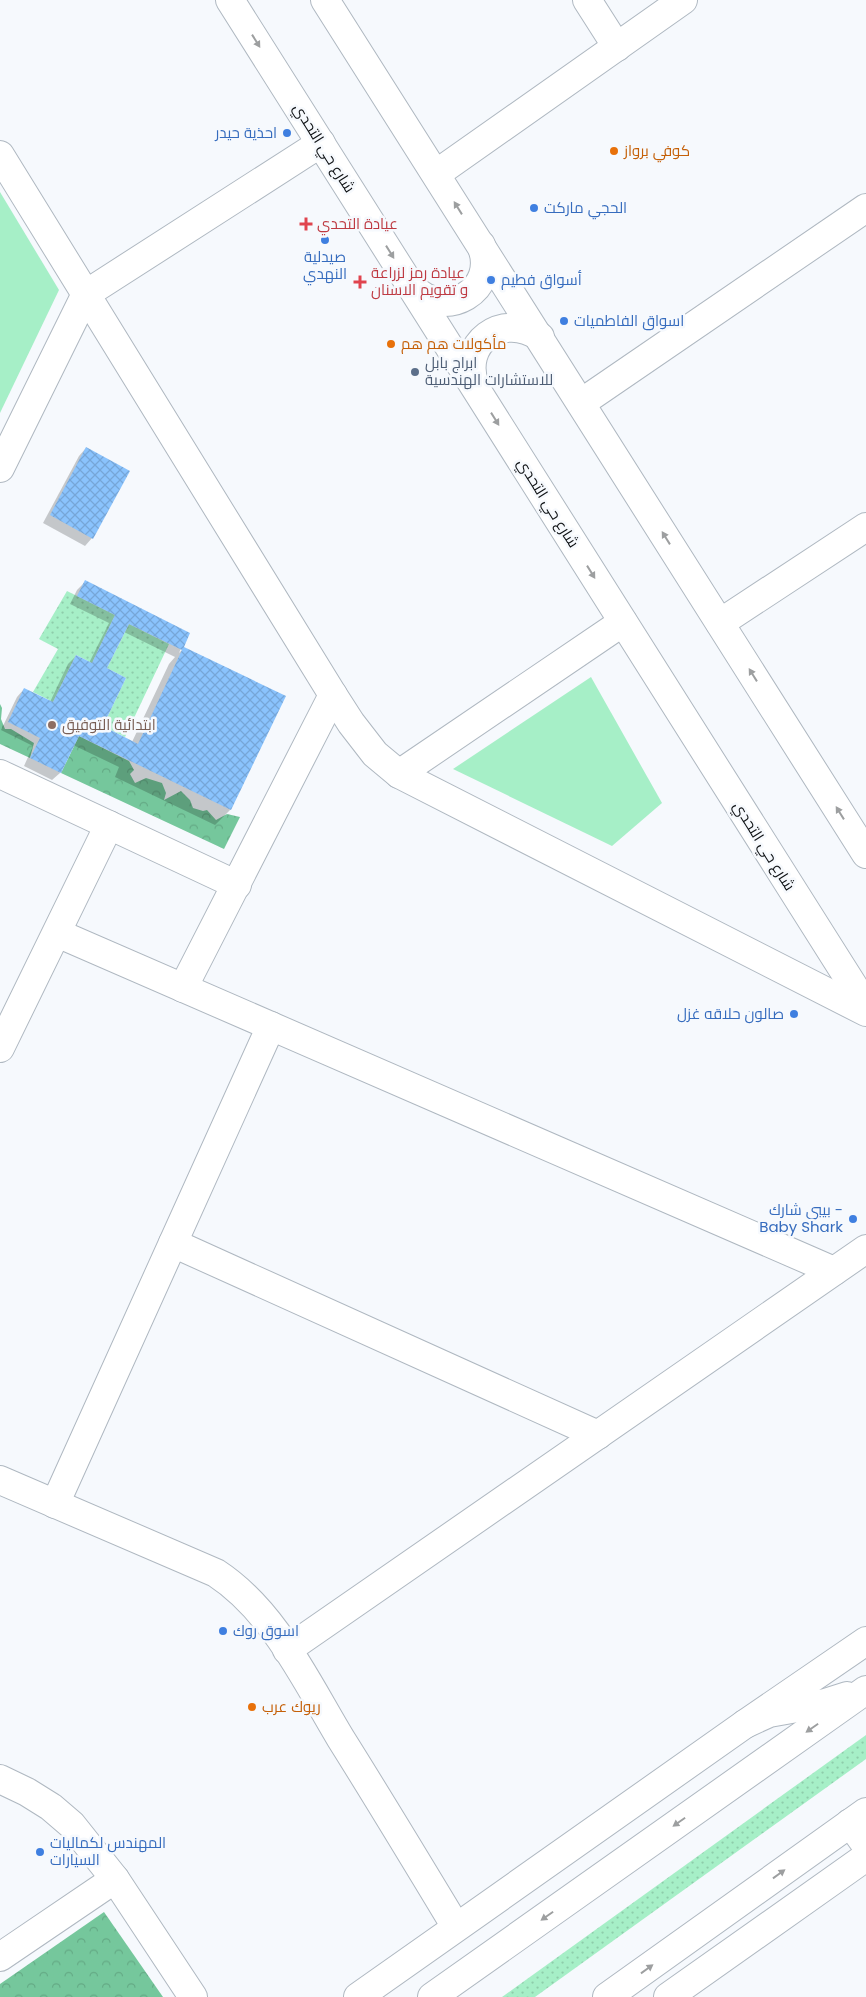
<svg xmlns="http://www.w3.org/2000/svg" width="866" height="1997" font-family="Poppins,Cairo,sans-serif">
	<defs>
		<pattern id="grass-dots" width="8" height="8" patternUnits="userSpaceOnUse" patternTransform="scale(1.25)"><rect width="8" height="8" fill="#a6efc7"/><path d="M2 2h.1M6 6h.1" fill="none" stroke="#8eccaa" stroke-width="1.8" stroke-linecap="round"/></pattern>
		<pattern id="forest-crowns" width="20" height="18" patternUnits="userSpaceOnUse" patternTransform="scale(1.25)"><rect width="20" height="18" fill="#75c79c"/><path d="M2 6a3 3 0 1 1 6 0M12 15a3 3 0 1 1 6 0" fill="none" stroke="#64aa85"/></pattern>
		<pattern id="building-cross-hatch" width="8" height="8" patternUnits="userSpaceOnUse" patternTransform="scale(1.25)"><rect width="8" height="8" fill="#8ac3fd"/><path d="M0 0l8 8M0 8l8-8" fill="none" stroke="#76a6d8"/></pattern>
	</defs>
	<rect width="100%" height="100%" fill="#f6f9fd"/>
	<g fill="url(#grass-dots)">
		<polygon points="67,591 115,615 92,663 76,655 53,702 33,692 58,649 39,639"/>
		<polygon points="129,624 169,644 125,737 103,726 126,678 107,668"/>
		<polygon points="866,1735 866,1759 535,1997 502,1997"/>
	</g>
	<g fill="url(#forest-crowns)">
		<polygon points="0,704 2,708 1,719 5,729 11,729 34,743 30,758 0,744"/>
		<polygon points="79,736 129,761 134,770 130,774 135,783 146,778 162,783 166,793 164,800 181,791 190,800 193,808 203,811 207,810 216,820 227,814 240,817 224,849 61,773"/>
		<polygon points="104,1912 163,1997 0,1997 0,1984"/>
	</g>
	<g fill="#a6efc7">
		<polygon points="0,192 59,290 0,413"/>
		<polygon points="591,677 662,803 612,846 453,769"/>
	</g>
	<g fill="#0003" fill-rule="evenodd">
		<polygon points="86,448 92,538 85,546 43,523 79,456"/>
		<path d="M85,582l103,51 -9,20 5,-5 46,162 -15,15 -100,-48 4,-10 -46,-22 -13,28 -8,7 -28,-14 9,-20 -32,-16 16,-33 7,-8 26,13 18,-38 8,-8 13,7 20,-40 -39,-19 7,-14zM124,632l51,25 -6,7 -37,78 -31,-15 5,-58z"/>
	</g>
	<g fill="url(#building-cross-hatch)" fill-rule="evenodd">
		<polygon points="86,447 130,471 93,539 50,515"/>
		<path d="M85,580l105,53 -6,14 102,49 -55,114 -152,-74 -18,37 -31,-15 10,-20 -32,-16 16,-34 29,14 23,-47 16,8 23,-48 -38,-19zM129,624l53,26 -44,94 -35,-18 23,-48 -19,-10z"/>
	</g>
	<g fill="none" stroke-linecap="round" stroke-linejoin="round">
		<defs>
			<g id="minor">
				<polyline points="587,0 617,47"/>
				<polyline points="0,155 333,695 351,723 375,754 399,774 866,1012"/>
				<polyline points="436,174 683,0"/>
				<polyline points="581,403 866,208"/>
				<polyline points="0,468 86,294 321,143"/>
				<polyline points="720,623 866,527"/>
				<polyline points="0,774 237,885"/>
				<polyline points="399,774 623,622"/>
				<polyline points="57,933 834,1271"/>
				<polyline points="183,988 333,695"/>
				<polyline points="0,1048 109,825"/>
				<polyline points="173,1243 598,1435"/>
				<path d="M0,1480l216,93c58,38 90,108 125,166 39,62 77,125 115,188"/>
				<polyline points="55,1504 271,1026"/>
				<polyline points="287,1650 866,1249"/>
				<polyline points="0,1779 27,1792 51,1807 72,1825 115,1879 193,1997"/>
				<polyline points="0,1957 115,1879"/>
			</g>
			<g id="tertiary">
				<polyline points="358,1997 745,1724 866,1641"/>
				<polyline points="668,1997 866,1857"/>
			</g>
			<g id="secondary">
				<polyline points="230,0 866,1006"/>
				<polyline points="325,0 866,854"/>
				<path d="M412,287c33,35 88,3 69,-42"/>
				<path d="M475,386c-16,-43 27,-75 65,-49"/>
			</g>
			<g id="primary">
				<polyline points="745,1724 769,1713 825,1703 847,1696"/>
				<polyline points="850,1823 866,1845"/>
				<polyline points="432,1997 866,1690"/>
				<polyline points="607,1997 866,1812"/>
			</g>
		</defs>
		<use href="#minor" stroke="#afb8c1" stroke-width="30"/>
		<use href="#tertiary" stroke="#afb8c1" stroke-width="30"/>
		<use href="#secondary" stroke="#afb8c1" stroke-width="30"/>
		<use href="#primary" stroke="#afb8c1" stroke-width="30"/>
		<use href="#minor" stroke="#fff" stroke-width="28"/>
		<use href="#tertiary" stroke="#fff" stroke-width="28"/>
		<use href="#secondary" stroke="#fff" stroke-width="28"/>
		<use href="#primary" stroke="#fff" stroke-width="28"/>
	</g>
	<defs><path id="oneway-solid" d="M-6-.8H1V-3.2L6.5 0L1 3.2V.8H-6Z" transform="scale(1.25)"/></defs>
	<g fill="#9d9fa0">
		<use href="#oneway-solid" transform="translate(256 41) rotate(58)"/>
		<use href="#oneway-solid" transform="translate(458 208) rotate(-122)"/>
		<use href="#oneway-solid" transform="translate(390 252) rotate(58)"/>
		<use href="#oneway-solid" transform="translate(495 419) rotate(58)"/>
		<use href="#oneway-solid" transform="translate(666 538) rotate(-122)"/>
		<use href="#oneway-solid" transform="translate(591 572) rotate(58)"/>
		<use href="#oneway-solid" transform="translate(753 675) rotate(-122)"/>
		<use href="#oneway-solid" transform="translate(840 813) rotate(-122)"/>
		<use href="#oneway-solid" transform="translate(812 1728) rotate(145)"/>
		<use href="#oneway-solid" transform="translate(679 1822) rotate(145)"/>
		<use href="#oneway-solid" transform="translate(779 1874) rotate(-36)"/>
		<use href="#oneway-solid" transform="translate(547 1916) rotate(145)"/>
		<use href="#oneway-solid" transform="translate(647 1969) rotate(-36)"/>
	</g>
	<g fill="#3f7fe0" stroke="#f6f9fd" stroke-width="2">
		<circle cx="287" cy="133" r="5"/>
		<circle cx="534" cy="208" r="5"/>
		<circle cx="325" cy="240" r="5"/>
		<circle cx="491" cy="280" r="5"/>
		<circle cx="564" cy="321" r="5"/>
		<circle cx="794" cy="1014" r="5"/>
		<circle cx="853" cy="1219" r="5"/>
		<circle cx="223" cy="1631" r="5"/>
		<circle cx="40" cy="1852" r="5"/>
	</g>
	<g fill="#e8710a" stroke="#f6f9fd" stroke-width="2">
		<circle cx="614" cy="151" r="5"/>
		<circle cx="391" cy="344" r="5"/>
		<circle cx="252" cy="1707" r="5"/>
	</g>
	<g fill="#e0444e" stroke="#f6f9fd" stroke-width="2">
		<path d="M303.5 216.5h5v5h5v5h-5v5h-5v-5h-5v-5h5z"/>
		<path d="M357.5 274.5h5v5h5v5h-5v5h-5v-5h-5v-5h5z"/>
	</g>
	<circle fill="#5c6f8a" stroke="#f6f9fd" stroke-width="2" cx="415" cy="372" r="5"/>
	<circle fill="#8d6e63" stroke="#f6f9fd" stroke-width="2" cx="52" cy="725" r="5"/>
	<g text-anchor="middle" stroke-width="5" stroke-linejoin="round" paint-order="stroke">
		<g font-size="15" fill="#366cbe" stroke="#f6f9fd" text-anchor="start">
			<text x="277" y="138" text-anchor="end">احذية حيدر</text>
			<text x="544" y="213">الحجي ماركت</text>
			<text x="325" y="262" text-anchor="middle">صيدلية<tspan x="325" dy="17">النهدي</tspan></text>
			<text x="501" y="285">أسواق فطيم</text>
			<text x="574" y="326">اسواق الفاطميات</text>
			<text x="784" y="1019" text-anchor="end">صالون حلاقه غزل</text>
			<text x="843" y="1215" text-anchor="end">بيبي شارك -<tspan x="843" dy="17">Baby Shark</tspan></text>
			<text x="233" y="1636">اسوق روك</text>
			<text x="50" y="1848">المهندس لكماليات<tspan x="50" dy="17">السيارات</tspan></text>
		</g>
		<g font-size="15" fill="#0b0e11" stroke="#f6f9fd">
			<text transform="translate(324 148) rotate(58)" y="5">شارع حي التحدي</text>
			<text transform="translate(548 503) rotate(58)" y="5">شارع حي التحدي</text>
			<text transform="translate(764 846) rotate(58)" y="5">شارع حي التحدي</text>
		</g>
		<g font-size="15" fill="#c56008" stroke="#f6f9fd" text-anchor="start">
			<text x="624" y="156">كوفي برواز</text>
			<text x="401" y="349">مأكولات هم هم</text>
			<text x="262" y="1712">ريوك عرب</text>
		</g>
		<g font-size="15" fill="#be3a42" stroke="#f6f9fd" text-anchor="start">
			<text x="317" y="229">عيادة التحدي</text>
			<text x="371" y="278">عيادة رمز لزراعة<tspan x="371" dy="17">و تقويم الاسنان</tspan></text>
		</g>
		<g font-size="15" fill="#4e5e75" stroke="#f6f9fd" text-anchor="start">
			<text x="425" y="368">ابراج بابل<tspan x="425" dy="17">للاستشارات الهندسية</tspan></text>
		</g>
		<g font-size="15" fill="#785e54" stroke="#f6f9fd" text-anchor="start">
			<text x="62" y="730">ابتدائية التوفيق</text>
		</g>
	</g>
</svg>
